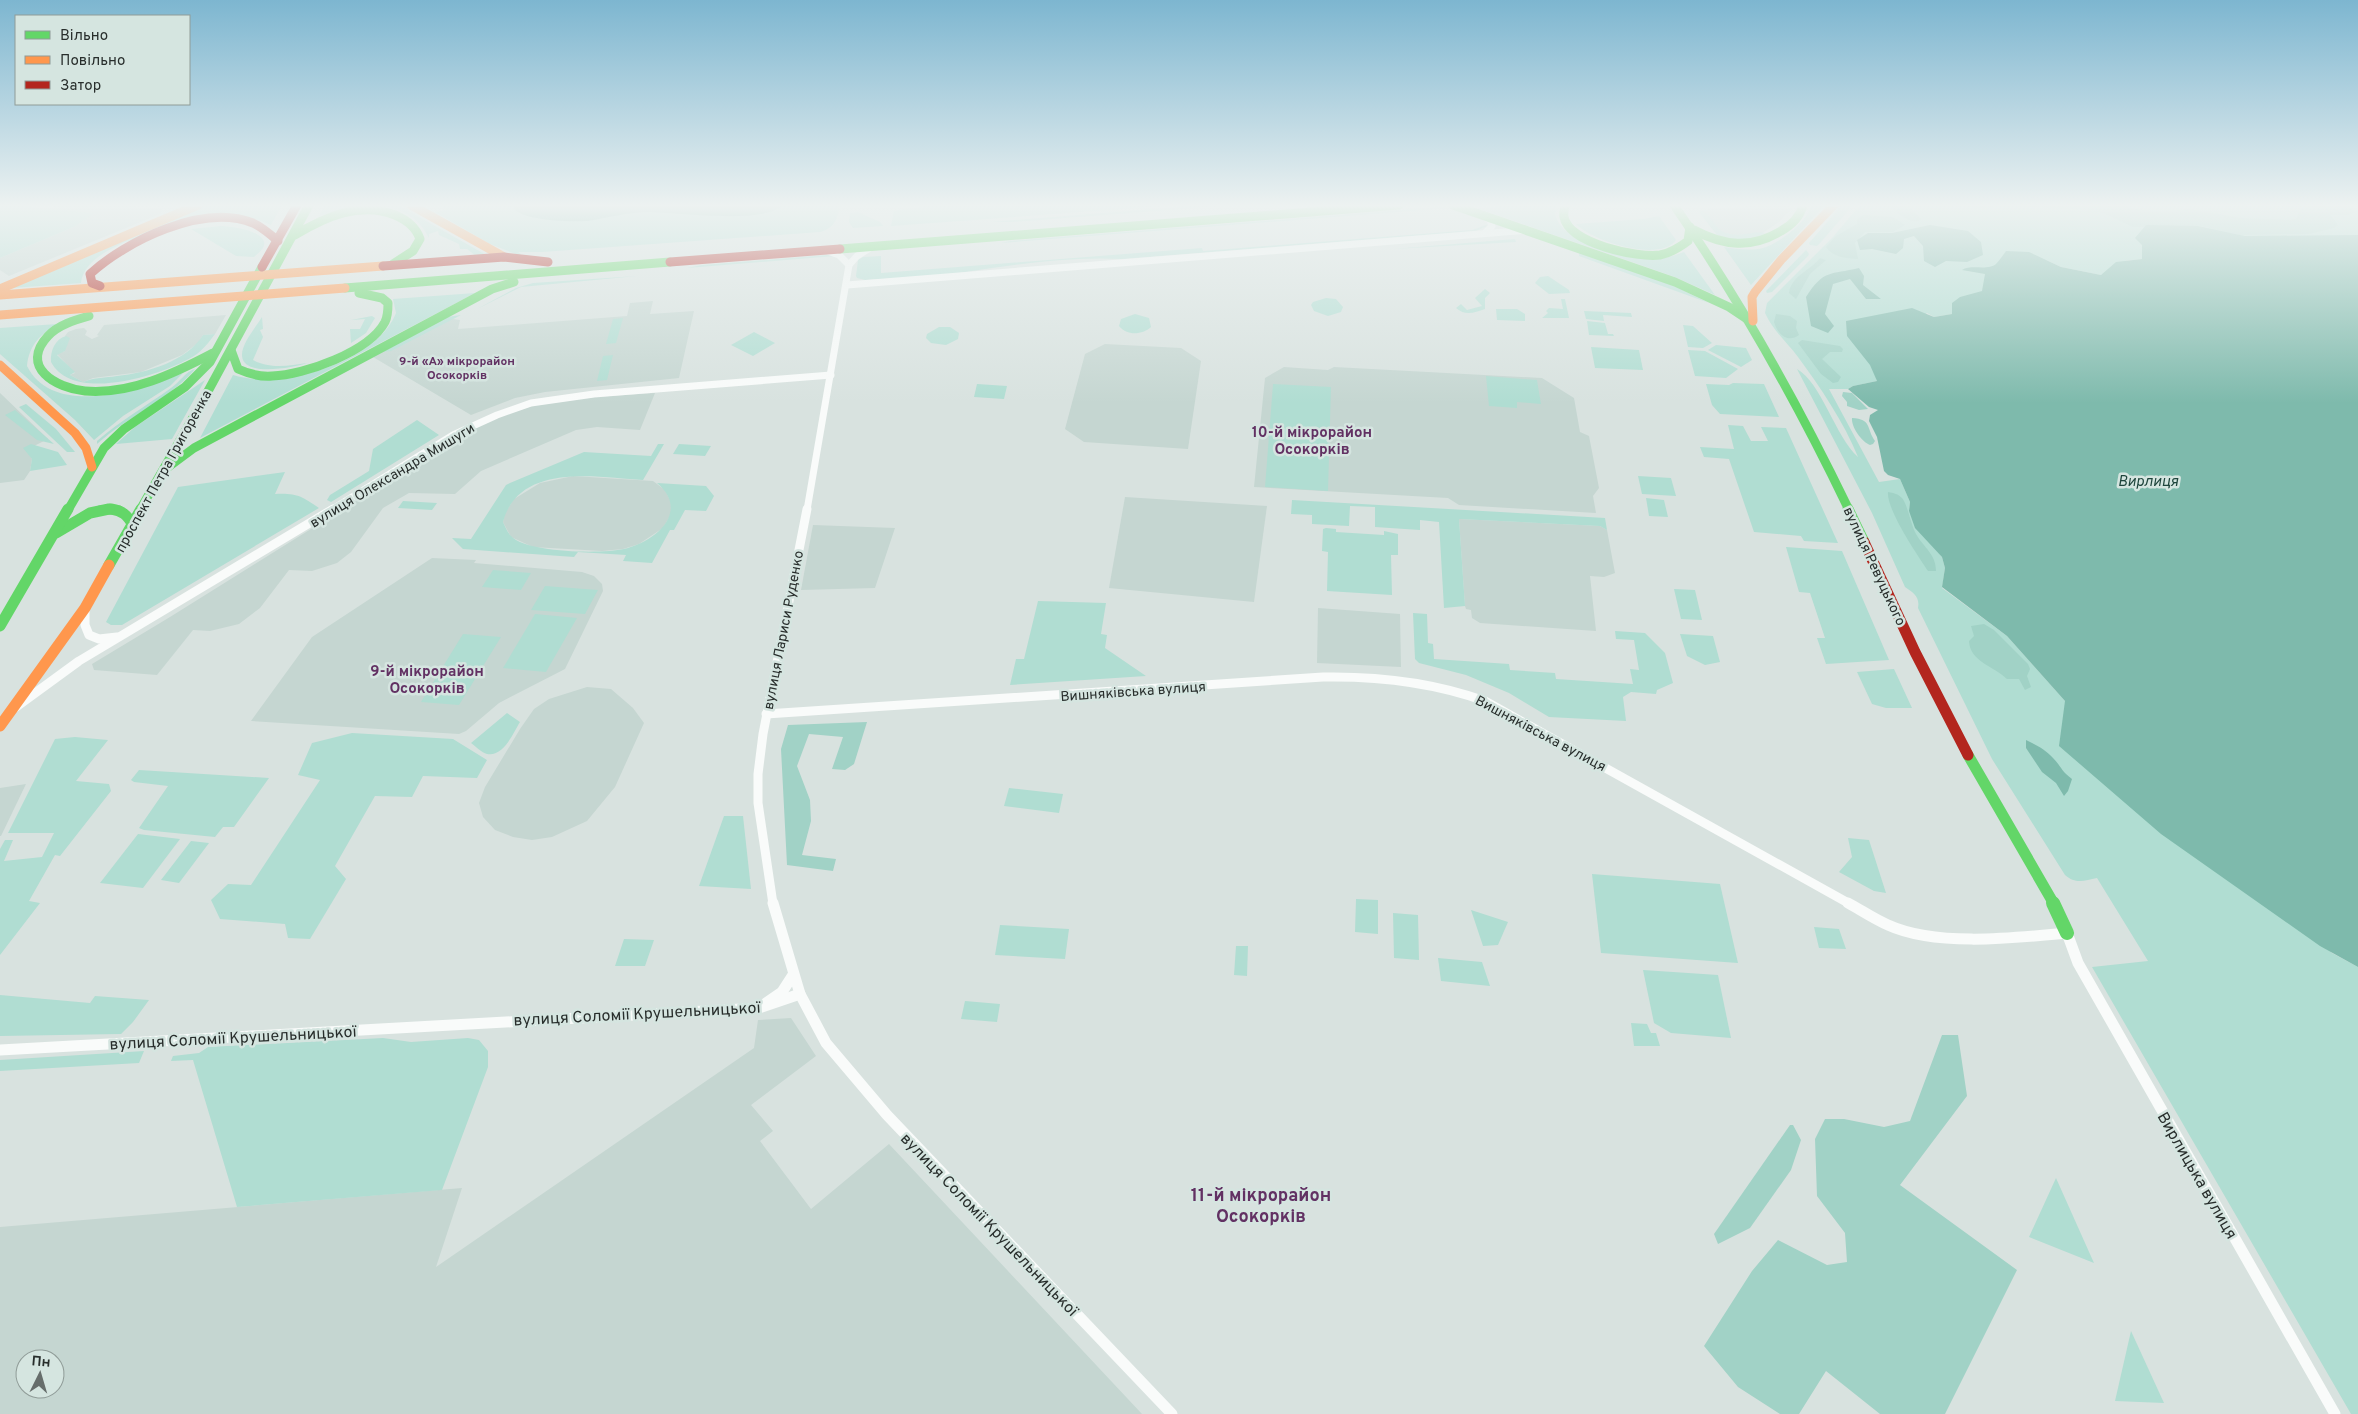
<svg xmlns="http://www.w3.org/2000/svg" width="2358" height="1414" font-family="Overpass,sans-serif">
	<rect width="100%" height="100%" fill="#d8e2df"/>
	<g fill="#c5d6d1" fill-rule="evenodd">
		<polygon points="57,205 132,205 140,208 163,208 160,214 9,276 0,270 0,258 76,226 93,213 52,209"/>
		<polygon points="1765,205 1787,205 1791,209 1779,222 1758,236 1717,235 1698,210"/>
		<polygon points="653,301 650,314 694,311 679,378 545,392 515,398 471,415 373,357 446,318 460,320 458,329 627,316 630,303"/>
		<polygon points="226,315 215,334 203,335 198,343 182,355 141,372 93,378 83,382 70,375 75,373 57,354 65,351 65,336 68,332 76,329 84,328 87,331 85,335 92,339 99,336 97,335 104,325"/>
		<polygon points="1105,344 1181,348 1201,361 1188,449 1084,442 1065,429 1085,354"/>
		<polygon points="1284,367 1328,370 1334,367 1542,378 1574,398 1580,432 1589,436 1599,488 1593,496 1596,513 1459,505 1448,498 1254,487 1265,378"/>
		<polygon points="0,393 48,439 26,450 32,459 30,471 24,480 0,483"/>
		<polygon points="655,393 640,430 597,427 576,430 481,471 455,494 409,493 383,508 351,552 337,563 312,571 289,570 260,608 239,624 210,631 193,630 157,675 94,670 92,664 170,617 460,436 485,423 501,416 539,404 565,399"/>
		<polygon points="573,476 653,481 665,490 671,502 671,514 663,528 639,544 623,549 602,551 533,547 511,537 503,522 505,513 514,499 540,483"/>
		<polygon points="1125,497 1267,506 1254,602 1109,588"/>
		<polygon points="1459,519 1600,526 1607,530 1615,573 1604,577 1590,576 1596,631 1480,623 1472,618 1471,610 1466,609 1465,606"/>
		<polygon points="813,525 895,528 875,588 801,590"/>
		<polygon points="432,558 476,560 474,563 582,572 594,576 602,584 603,591 565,669 499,703 466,731 459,734 251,721 312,637"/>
		<polygon points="1318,608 1400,614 1401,667 1317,663"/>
		<polygon points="587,687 611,689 633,708 644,723 615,787 587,821 552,837 532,840 513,837 495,830 483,817 479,803 485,787 520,729 534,709 549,699"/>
		<polygon points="26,784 1,836 0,836 0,788"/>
		<path d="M791,1018l25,38 -65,49 22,26 -13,10 51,68 78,-65 253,270h-1142v-187l462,-39 -26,79 318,-219 4,-28zM25,1359h30v30h-30z"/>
	</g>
	<g fill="#b0ddd2">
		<polygon points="0,205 10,205 94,213 76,226 0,258"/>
		<path d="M206,205h76l-11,20c-43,-22 -102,5 -146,17 -17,8 -42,20 -44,41l-69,5z"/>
		<path d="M325,205h73l90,51h-12l-9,-7h-7l-1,-5 -20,-9 -1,-4 -9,3v4c-21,-43 -72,-33 -110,-22z"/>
		<path d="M440,205h400c-3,14 -5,23 -20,27l-278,20h-24l3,2 -3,1 -28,-11 -55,-32 11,-2z"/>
		<polygon points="921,205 1176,205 891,226 894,211 922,207"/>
		<polygon points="1202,205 1234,205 1013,222 990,222"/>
		<path d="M1520,205h37l-2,10c8,28 69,44 95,44 12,1 23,-3 34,-7l31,43 -40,-18 -198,-69z"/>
		<path d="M1811,205h14l-74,80 -27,-38c13,2 27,4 39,1 15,-4 46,-27 48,-43z"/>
		<polygon points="1842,205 1853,205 1821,242 1817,246 1810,245 1809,243"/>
		<path d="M1860,205h493l5,5v28l-216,7v14l-18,2 -23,14 -40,-8 -15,-7 -64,31 -30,23 -18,3 -7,-4 -57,45 7,23 -24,5 -5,3h-19l50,93 21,-3 10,23 -1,9 33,46 3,11 -3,20 65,48 58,65 267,252 26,14v447h-7l-259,-447 56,-6 -51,-83c-13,3 -22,6 -32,-3l-73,-116 -74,-151c2,-11 -4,-15 -13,-21l-33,-74 -75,-144c24,13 38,67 61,88 -14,-35 -38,-70 -60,-100 -11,-15 -25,-26 -33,-44l2,-10 66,-66z"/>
		<polygon points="1439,207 1448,208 1001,243 1010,241"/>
		<path d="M1702,211c10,4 12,18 24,22 16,5 29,-3 39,0 -15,10 -31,8 -48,2l-18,-23z"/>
		<polygon points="858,212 880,222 883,226 853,228 849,222 850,213"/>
		<path d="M1659,216l17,24c-16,23 -84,1 -100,-16l68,-5z"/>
		<path d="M1486,225l1,1 -11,5 -354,28c-54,-3 -109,6 -163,14 -31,4 -63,5 -94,7l-8,-2 -1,-2 2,-16 5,-3 18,-1v17l321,-25 1,3 269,-21z"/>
		<path d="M221,226c8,0 51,5 42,22 -2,3 -7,7 -9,9l-18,-1 -45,-27z"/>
		<polygon points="1515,239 1516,242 1393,249"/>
		<polygon points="1806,250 1809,254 1808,256 1772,292 1767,293 1766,291"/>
		<polygon points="1579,252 1672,285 1709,303 1579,256"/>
		<polygon points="827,255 835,256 687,268 702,265"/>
		<polygon points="637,276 521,287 477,309 516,288 533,283"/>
		<polygon points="1548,276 1569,290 1570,293 1549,294 1535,283 1540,277"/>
		<path d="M1485,289l5,4 -5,5v11c-11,4 -20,7 -29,-1l5,-4 6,6 15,-4 -7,-8z"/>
		<path d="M475,293l-275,145 33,-63c48,15 143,-12 163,-62l-3,-14z"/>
		<polygon points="1326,298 1336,299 1343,307 1341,312 1328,316 1314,311 1311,305 1313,302"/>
		<polygon points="1561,299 1565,299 1569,318 1542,318 1548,313 1546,311 1549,308 1563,309"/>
		<polygon points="1496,309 1517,309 1525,314 1525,321 1497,320"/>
		<polygon points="1584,311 1631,313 1632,317 1603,315 1604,321 1586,319"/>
		<path d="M1135,314l14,4 2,9c-9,8 -24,9 -32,-1l2,-7z"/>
		<polygon points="461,315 391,351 383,352 447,317"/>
		<polygon points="372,316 375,318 366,333 351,343 350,329 360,329 365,319 351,320"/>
		<path d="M262,317l1,12 -3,1 3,7 -10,23c16,9 36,6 54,3 -12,4 -63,15 -65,-7 -1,-12 14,-29 20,-39z"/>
		<polygon points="623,318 616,343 606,344 613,319"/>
		<polygon points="1587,321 1605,323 1608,334 1613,334 1614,336 1589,335"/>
		<path d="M57,324c-17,11 -28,21 -30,42 26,53 116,24 156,7l-13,13 -47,30 -29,24 -19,-20 -75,-66v-26z"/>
		<polygon points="1683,325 1693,326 1712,343 1703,348 1688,347"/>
		<polygon points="939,327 950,327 959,333 958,339 946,345 931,343 926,338 927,334"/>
		<polygon points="754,332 775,343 753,356 731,345"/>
		<path d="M215,334c-6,8 -12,16 -21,22 -31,19 -121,48 -143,6 -1,-11 4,-23 15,-26l4,2 -5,13 -8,4 18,17 -5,3 13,7c12,-5 22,-4 34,-6 30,-3 70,-15 86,-41z"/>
		<polygon points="1716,345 1746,348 1752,360 1741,367 1708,350"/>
		<polygon points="1591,347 1639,350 1643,370 1595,368"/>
		<polygon points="1688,350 1705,351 1738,369 1726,378 1695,376"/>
		<polygon points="613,355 607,380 597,381 603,356"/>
		<path d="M195,369c-26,31 -67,47 -98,75v-3c23,-20 49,-35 74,-53 8,-5 15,-17 24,-19z"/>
		<polygon points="1486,376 1537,380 1541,404 1517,402 1517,408 1489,406"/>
		<polygon points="205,380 172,439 116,444 135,427"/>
		<polygon points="1733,383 1764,384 1779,417 1720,414 1712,405 1706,384 1729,385"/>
		<polygon points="977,384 1007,386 1004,399 974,397"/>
		<polygon points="1273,384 1331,387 1328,491 1265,487"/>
		<polygon points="26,404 56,429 75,452 67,452 19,407"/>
		<polygon points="15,410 54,444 37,440 5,415"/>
		<polygon points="417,420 439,435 331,502 327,500 330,495 369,471 373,449"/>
		<polygon points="1728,425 1743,426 1751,441 1768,441 1761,427 1786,428 1838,543 1804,541 1801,536 1754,532 1729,459 1704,457 1700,447 1734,449"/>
		<polygon points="31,444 58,452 67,465 30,471 32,459 23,448"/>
		<path d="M658,444h6l-21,36c-46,-3 -124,-18 -140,42 2,4 4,10 8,14 15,17 91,18 113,13 31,-7 67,-37 33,-66l49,3 8,10 -8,15 -21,-1 -11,20h-4l-18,33 -29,-2 3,-6 -48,-3 -4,5 -111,-8 -11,-11 19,1 35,-54 4,-2 74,-31 67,4z"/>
		<polygon points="679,444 711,446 705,456 673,454"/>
		<path d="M285,472l-10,22c22,-1 26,2 44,14l-197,117h-11l-5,-3 72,-135z"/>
		<polygon points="1638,476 1671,478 1676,496 1642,494"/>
		<polygon points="1646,498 1664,500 1668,517 1649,516"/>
		<polygon points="1292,500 1605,518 1607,530 1600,526 1459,519 1465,606 1444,608 1439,522 1420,520 1420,530 1375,527 1375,507 1350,506 1349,526 1312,524 1312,515 1291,514"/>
		<polygon points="403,501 437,503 432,510 398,508"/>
		<polygon points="1326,528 1336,529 1336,532 1384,535 1384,531 1398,534 1398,555 1391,555 1392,595 1327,591 1328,552 1322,551 1323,529"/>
		<polygon points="1786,547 1842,551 1889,660 1826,664 1817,638 1825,638 1810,593 1799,592"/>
		<polygon points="493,570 531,573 521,590 482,587"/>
		<polygon points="545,586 598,590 585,614 531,610"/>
		<polygon points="1674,589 1695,590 1702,620 1681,619"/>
		<polygon points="1038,601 1106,603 1101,634 1107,635 1105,648 1146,676 1010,685 1016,659 1024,659"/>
		<polygon points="1413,613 1427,614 1428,643 1433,644 1434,659 1509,664 1510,670 1555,673 1556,679 1633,684 1630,669 1639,670 1634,640 1616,639 1615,631 1645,633 1665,653 1673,683 1657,690 1656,694 1631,692 1623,697 1626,721 1549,717 1509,693 1466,675 1419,663 1415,659"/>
		<polygon points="535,614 577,618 546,672 503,668"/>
		<polygon points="463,634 501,637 459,705 421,702"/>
		<polygon points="1680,634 1713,636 1720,662 1705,665 1687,656"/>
		<polygon points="1894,669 1912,708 1886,708 1872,704 1857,672"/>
		<path d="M507,713l13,9c-7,11 -16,35 -33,32 -5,-1 -12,-8 -16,-11z"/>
		<polygon points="352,733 453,739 487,760 477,778 423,776 412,797 375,796 335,866 346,879 310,939 288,938 285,924 220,919 211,900 228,884 251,885 320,780 298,775 312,743"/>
		<polygon points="75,737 108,740 76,781 109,784 111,791 60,856 55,855 29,901 40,903 0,955 0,849 5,840 13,840 4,861 42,857 54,833 8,833 55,739"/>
		<polygon points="139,770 269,778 234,827 223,827 215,837 144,830 139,828 168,786 134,782 131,780"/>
		<polygon points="1009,788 1063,794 1059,813 1004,806"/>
		<polygon points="724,816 743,816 751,889 699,886"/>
		<polygon points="138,834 180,839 143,888 100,883"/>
		<polygon points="1848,838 1869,840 1886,893 1874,891 1839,872 1852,857"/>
		<polygon points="191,841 209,843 179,883 161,880"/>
		<polygon points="1592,874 1720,884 1738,963 1601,953"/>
		<polygon points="1356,899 1378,900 1378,934 1355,932"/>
		<polygon points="1471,910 1508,922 1498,945 1483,946"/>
		<polygon points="1393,913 1418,915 1419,960 1394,958"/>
		<polygon points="1000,925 1069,929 1065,959 995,955"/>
		<polygon points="1814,927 1839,929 1846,949 1819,948"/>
		<polygon points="624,939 654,940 645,966 615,966"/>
		<polygon points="1236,946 1248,946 1247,976 1234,975"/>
		<polygon points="1438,958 1482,962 1490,986 1441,981"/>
		<polygon points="1643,970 1718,975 1731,1038 1671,1033 1654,1023"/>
		<polygon points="0,995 90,1003 95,996 149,1000 133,1022 121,1034 0,1036"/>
		<polygon points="965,1001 1000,1004 997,1022 961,1019"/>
		<polygon points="1631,1023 1647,1024 1651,1033 1656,1033 1660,1046 1634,1046"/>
		<polygon points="383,1038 411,1042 468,1038 479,1040 488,1051 488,1067 442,1190 237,1207 193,1060 171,1061 173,1056 199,1053 208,1047"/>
		<polygon points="144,1051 139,1063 0,1071 0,1060"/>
		<polygon points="2056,1178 2094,1263 2029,1237"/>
		<polygon points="2131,1331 2164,1403 2115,1401"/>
	</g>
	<g fill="#a1d2c6">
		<path d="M1886,205h21l14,14 -3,2c-14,2 -21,-12 -32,-16z"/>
		<polygon points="1963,205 2129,205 2129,208 2158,212 2189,209 2241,218 2291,220 2296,219 2301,208 2311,205 2347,205 2355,212 2348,215 2331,215 2338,225 2334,228 2309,234 2240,235 2201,226 2133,227 2097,210 2014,206 1978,208"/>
		<path d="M1863,215l30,2 12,8 -12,7h-28l-10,11 3,16c-12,-1 -24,-1 -32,-12l10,-11 21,-12v-4z"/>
		<path d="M1820,258l6,2 -16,14 -14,25 -7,-6c2,-17 22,-23 31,-35z"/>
		<path d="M1776,314l14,2 7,5 -1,7 3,7c-12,9 -22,-2 -25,-13z"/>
		<polygon points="1802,340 1840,346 1843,349 1842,352 1830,352 1822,359 1841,377 1838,382 1833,383 1821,374 1798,343"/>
		<polygon points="1843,392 1852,393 1868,409 1859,410 1847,406 1847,402 1842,396"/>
		<path d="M1852,418c20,1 14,10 23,23l-2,3 -3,1c-8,-3 -19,-18 -18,-27z"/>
		<path d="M1888,492c6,1 10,2 14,6 5,5 9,27 14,36 8,14 20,20 20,37h-8c-10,-15 -42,-62 -40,-79z"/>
		<path d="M1984,624l10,6 34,34 2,5 -3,7 4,11 -6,3 -6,-11h-12c-13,-13 -37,-17 -38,-38l5,-5 -3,-10z"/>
		<polygon points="867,722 854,764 845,770 832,769 843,737 809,734 797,766 810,800 811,821 802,855 836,859 833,871 787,865 781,749 788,725"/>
		<polygon points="1942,1035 1958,1035 1967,1096 1900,1185 2017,1270 1945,1414 1880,1414 1826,1371 1799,1414 1780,1414 1738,1387 1704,1346 1752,1271 1778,1240 1827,1265 1847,1262 1845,1233 1817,1196 1815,1139 1825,1119 1844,1119 1884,1127 1910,1121"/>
		<polygon points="1790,1125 1793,1125 1801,1140 1791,1170 1750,1228 1718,1244 1714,1234"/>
	</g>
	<g fill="#7ebaac">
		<path d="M514,205h269c-20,20 -107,7 -135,7 -20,0 -41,6 -60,9 -17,1 -63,0 -74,-12z"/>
		<polygon points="1930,225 1968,231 1981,242 1983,255 1967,262 1946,261 1935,267 1924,261 1923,246 1914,236 1904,239 1903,248 1896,254 1872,249 1860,250 1857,240 1868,233 1892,233"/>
		<path d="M2146,225l52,1 47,10 113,-1v732l-38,-21 -159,-112 -102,-88 6,-45 -58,-65 -65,-49 3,-19 -3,-11 -27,-29 -6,-17 1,-9 -10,-23 -12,-4 -4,-4 -7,-34 -8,-16 1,-6 8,-5 -9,-3 -21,-18 5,-3 24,-5 -7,-16 -23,-29 -1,-15 66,-13 22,9 18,-3v-11l8,-6 22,-6 3,-17 -23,-4c9,-6 26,1 34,-6 4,-4 7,-9 10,-13l23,1 32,15 40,8 15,-13 26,-3v-14l-7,-7z"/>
		<path d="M1859,268l5,8 -1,9 18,14h-15l-16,-20 -17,5 -8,30 9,12 -6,7 -17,-7 -5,-29c18,-28 24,-22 53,-29z"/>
		<path d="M2026,740c10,5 19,9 27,18 9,9 7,12 19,21l-4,12 -4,5 -8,-13 -14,-11 -16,-24z"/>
	</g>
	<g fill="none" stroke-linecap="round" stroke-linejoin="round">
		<g stroke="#f9fbfa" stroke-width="7">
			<polyline points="1481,214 1490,220 1492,226 1485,233"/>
			<polyline points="825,250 839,255 849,265"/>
			<polyline points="847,285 1529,230"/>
			<polyline points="331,510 453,435 497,415 531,403 594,394 831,375"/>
			<polyline points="807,510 849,265 857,256 873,246"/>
		</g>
		<g stroke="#f9fbfa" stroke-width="9">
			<polyline points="85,608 85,625 89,635 99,639 117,637"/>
			<polyline points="16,707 79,661 333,509"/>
			<path d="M766,714l557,-37c57,-1 109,5 162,24l365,203"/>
			<polyline points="773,904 758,803 758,774 763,734 807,509"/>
		</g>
		<g stroke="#f9fbfa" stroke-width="11">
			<polyline points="773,903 800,994 826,1043 887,1115 1172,1414"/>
			<path d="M1848,903c13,7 26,16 40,22 48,22 127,13 179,8l11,30 257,451"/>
			<polyline points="766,1003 782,992 793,975"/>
			<polyline points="0,1050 759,1008 800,994"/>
		</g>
		<g stroke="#63d668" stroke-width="9">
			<polyline points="1453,205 1675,282 1729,307 1747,319"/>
			<path d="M1565,205c0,3 -2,8 -1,12 5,27 74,41 96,38 11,-2 20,-8 28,-14l2,-14"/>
			<path d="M1674,205c67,97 124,199 175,305"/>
			<path d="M1694,230c30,16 57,19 87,1 11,-6 19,-14 22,-26"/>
			<path d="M295,235c30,-18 65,-34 100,-20 12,5 21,12 25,24l-7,12 -20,13"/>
			<polyline points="840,249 1399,205"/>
			<polyline points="345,288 670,262"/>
			<path d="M89,316c-14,4 -31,9 -41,20 -29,31 8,52 37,55 45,4 90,-18 128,-38"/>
			<path d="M231,350l7,19c11,5 21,8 34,7 32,-1 97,-24 113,-54 3,-6 3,-12 3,-19l-6,-5 -23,-5"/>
			<polyline points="167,468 194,448 492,289 514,282"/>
			<polyline points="68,510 104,448 124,429 185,387 210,362 262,267"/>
			<polyline points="100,510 119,510"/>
			<polyline points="140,510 207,393 309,205"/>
		</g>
		<g stroke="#63d668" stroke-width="11">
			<path d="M111,509c12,2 16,6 22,16"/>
			<polyline points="1848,509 1864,542"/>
			<polyline points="56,533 90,513 109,509"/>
			<polyline points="109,565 141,509"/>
			<polyline points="0,626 68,509"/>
			<polyline points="1968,755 2054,904"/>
		</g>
		<polyline stroke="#63d668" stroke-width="14" points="2053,903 2067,933"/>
		<g stroke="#ff974d" stroke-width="9">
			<polyline points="411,205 504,257"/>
			<polyline points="0,289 198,205"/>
			<polyline points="0,295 383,266"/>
			<polyline points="0,315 345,288"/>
			<polyline points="1753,321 1752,297 1755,292 1781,260 1834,205"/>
			<polyline points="0,365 75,433 86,448 92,467"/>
		</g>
		<polyline stroke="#ff974d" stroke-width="11" points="0,726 85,608 109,565"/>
		<g stroke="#b3261e" stroke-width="9">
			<polyline points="670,262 840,249"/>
			<polyline points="383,266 504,257 548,262"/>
			<polyline points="262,267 297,205"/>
			<path d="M100,286l-8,-3 -2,-9c36,-33 113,-71 163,-51 9,4 17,11 25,18"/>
		</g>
		<polyline stroke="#b3261e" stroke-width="11" points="1864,542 1915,652 1968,755"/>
		<polyline stroke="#ced1d0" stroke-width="1" points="134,205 151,208 167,205"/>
	</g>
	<linearGradient id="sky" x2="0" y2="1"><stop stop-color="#7db6d0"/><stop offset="0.51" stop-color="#edf2f1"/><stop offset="1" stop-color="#edf2f1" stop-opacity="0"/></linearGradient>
	<rect width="2358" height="403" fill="url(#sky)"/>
	<g text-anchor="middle" stroke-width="5" stroke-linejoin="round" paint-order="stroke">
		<g font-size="12" font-weight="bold" fill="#623163" stroke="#d5e5e0">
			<text x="457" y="365">9-й «А» мікрорайон<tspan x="457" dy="14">Осокорків</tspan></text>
		</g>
		<g font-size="14" fill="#282e2c" stroke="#d5e5e0">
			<text transform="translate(163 471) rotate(-61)" y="5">проспект Петра Григоренка</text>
			<text transform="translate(392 475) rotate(-31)" y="5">вулиця Олександра Мишуги</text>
			<text transform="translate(1875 566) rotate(65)" y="5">вулиця Ревуцького</text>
			<text transform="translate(783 630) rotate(-79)" y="5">вулиця Лариси Руденко</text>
			<text transform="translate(1133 691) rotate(-4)" y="5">Вишняківська вулиця</text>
			<text transform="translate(1541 733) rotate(28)" y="5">Вишняківська вулиця</text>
		</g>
		<g font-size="15" font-weight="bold" fill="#623163" stroke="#d5e5e0">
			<text x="1312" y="437">10-й мікрорайон<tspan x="1312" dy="17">Осокорків</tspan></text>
			<text x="427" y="676">9-й мікрорайон<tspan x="427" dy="17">Осокорків</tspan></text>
		</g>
		<g font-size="15" font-style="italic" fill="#1f453c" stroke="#d5e5e0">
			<text x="2148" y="486">Вирлиця</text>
		</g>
		<g font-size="16" fill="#282e2c" stroke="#d5e5e0">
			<text transform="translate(637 1013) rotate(-3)" y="6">вулиця Соломії Крушельницької</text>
			<text transform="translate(233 1037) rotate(-3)" y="6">вулиця Соломії Крушельницької</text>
			<text transform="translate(2198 1175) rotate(60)" y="6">Вирлицька вулиця</text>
			<text transform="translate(990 1224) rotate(46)" y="6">вулиця Соломії Крушельницької</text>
		</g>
		<g font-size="18" font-weight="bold" fill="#623163" stroke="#d5e5e0">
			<text x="1261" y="1201">11-й мікрорайон<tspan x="1261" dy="21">Осокорків</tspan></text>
		</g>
	</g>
	<rect x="15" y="15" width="175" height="90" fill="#d5e5e0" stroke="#909c98"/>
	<rect x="25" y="31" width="25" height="8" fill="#63d668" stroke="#909c98"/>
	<text x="60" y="40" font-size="15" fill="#282e2c">Вільно</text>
	<rect x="25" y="56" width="25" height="8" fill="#ff974d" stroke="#909c98"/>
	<text x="60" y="65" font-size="15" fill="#282e2c">Повільно</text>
	<rect x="25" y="81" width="25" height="8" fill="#b3261e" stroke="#909c98"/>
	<text x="60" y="90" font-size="15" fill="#282e2c">Затор</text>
	<g transform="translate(40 1374) rotate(5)"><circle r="24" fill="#d5e5e0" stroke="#909c98"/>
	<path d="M0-4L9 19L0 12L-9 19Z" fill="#666d6b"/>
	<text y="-8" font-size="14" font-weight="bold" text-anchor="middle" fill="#282e2c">Пн</text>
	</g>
</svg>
